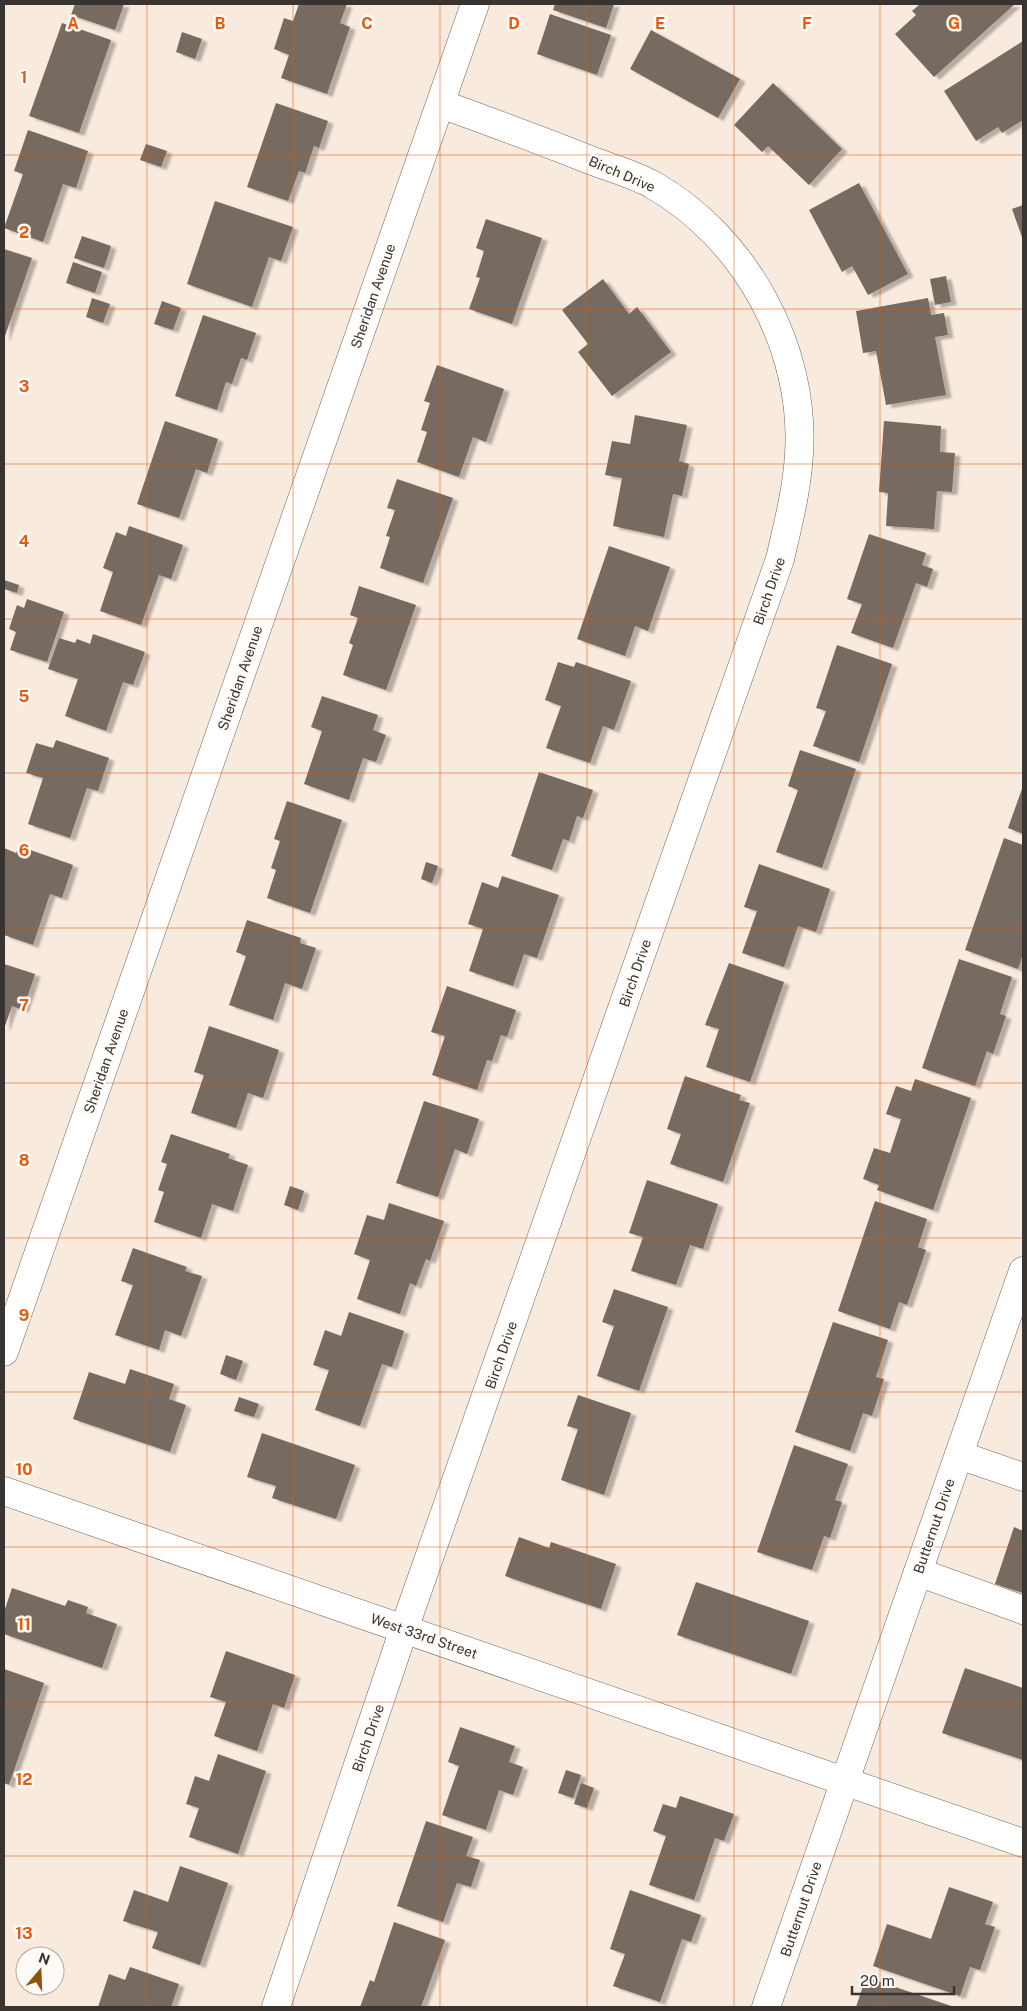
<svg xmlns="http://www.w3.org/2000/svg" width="1027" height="2011" font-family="'Public Sans',sans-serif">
	<defs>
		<filter id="shadow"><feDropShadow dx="5.5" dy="3" stdDeviation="1" flood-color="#0004"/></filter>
	</defs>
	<rect width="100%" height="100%" fill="#f9eade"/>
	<g fill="#776b60" filter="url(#shadow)">
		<polygon points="75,4 124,4 115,30 71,15"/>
		<polygon points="299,4 347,4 340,23 350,27 327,94 281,78 289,55 274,49 284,18 293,21"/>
		<polygon points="555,4 614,4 606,28 553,10"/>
		<polygon points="920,4 1015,4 934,77 895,34 916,15 912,11"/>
		<polygon points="550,14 611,35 597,75 537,54"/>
		<polygon points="62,23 111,40 79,133 29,116"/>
		<polygon points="651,30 740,79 718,118 630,69"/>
		<polygon points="182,32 202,39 195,59 176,52"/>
		<polygon points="1023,41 1023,120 1002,133 998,127 976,141 944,91"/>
		<polygon points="773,83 842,149 809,185 768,146 762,152 734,125"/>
		<polygon points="276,103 328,121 319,148 314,146 305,173 299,171 288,201 247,187"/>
		<polygon points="28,130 88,151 76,188 63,184 43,242 4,228 23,174 14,171"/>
		<polygon points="146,144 167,151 161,167 140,160"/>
		<polygon points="859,183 908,274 868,295 852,266 842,272 809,210"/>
		<polygon points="215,201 293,227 281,261 269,257 252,307 187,284"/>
		<polygon points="1023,205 1023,240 1012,209"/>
		<polygon points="486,219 542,238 512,324 469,309 480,278 476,277 484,251 476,248"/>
		<polygon points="82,236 111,246 104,268 74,258"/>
		<polygon points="4,249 32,258 4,339"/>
		<polygon points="73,262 102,272 95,293 66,283"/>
		<polygon points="946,276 951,302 935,305 930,279"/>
		<polygon points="603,279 629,314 637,307 671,352 612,396 578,352 588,344 562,310"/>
		<polygon points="92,298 110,304 103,323 86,317"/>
		<polygon points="928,298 931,315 944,313 948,335 935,337 946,395 886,405 876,351 863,353 856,311"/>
		<polygon points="162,301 181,308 173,330 154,324"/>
		<polygon points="203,315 256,333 247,360 241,358 232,384 226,382 217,410 175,396"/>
		<polygon points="437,365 504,389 486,442 473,437 459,477 417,462 427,432 421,430 430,403 424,401"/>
		<polygon points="635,415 687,425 679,461 689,464 682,496 673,494 664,537 613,526 622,478 605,475 612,441 630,444"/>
		<polygon points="165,421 218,439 207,473 196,469 179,518 137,504"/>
		<polygon points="884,421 941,426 940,452 955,453 952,492 937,491 934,529 886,526 888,493 879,492"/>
		<polygon points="397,479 453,498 423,583 380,568 390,537 386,536 395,510 387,508"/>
		<polygon points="129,526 183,545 171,579 159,575 141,625 100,611 113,572 103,568 116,532 126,536"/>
		<polygon points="869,534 926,553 922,565 933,569 927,587 916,583 893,648 851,633 862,604 847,599"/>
		<polygon points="609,546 670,567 648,631 635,626 625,656 577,639"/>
		<polygon points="4,580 19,585 17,593 4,589"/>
		<polygon points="359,586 416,605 386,690 343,675 353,645 349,643 358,618 350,615"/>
		<polygon points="27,599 64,612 47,662 10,650 16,632 9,629 17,605 24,608"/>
		<polygon points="93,634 145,652 133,685 123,682 106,731 65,716 78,679 48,669 59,638 75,643 77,639 90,644"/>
		<polygon points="837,645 892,664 859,762 813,746 826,711 816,708"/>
		<polygon points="558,662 574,667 576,662 631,681 614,730 603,726 590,763 546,748 561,706 545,700"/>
		<polygon points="322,696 378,715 373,730 386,735 376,762 363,758 349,800 304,784 322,731 311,727"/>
		<polygon points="56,740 109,758 98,791 87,788 70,838 28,824 43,778 26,773 36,743 53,748"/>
		<polygon points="800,750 856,769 822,868 776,852 798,790 788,786"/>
		<polygon points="539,772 593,790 583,818 577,816 569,841 563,839 552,870 511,856"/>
		<polygon points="1023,786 1023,834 1008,828"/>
		<polygon points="287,801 342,820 310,913 267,898 276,870 271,868 280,841 274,839"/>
		<polygon points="1004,838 1023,845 1023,954 1018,969 965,950"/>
		<polygon points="19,846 73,865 62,898 50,894 33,945 4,935 4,848 16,853"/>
		<polygon points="426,862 438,866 432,883 421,879"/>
		<polygon points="759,864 830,889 816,932 798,926 784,967 742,953 757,911 744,907"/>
		<polygon points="502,876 559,895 537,958 524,954 513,986 469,971 483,929 468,924 482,882 498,888"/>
		<polygon points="247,920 301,938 300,943 316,948 302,989 285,983 273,1020 229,1005 246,956 236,952"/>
		<polygon points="959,959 1012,977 1000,1014 1006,1016 993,1054 987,1051 975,1086 922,1068"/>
		<polygon points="729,963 784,982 750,1082 706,1067 719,1029 705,1025"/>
		<polygon points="4,964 35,974 23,1010 12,1006 4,1029"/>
		<polygon points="447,986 516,1010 507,1037 501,1035 492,1061 487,1060 477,1090 432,1075 445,1036 431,1032"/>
		<polygon points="209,1026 279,1050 263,1098 248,1093 236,1128 191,1113 204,1075 194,1072"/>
		<polygon points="685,1076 741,1095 739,1100 750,1103 723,1182 670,1164 681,1134 667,1129"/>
		<polygon points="915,1079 971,1098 933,1210 877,1190 879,1185 863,1179 874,1148 890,1153 901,1119 886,1114 896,1086 911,1091"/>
		<polygon points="424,1101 479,1119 467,1154 455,1149 438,1197 396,1183"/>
		<polygon points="171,1134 230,1154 228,1158 248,1165 233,1211 212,1204 201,1238 154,1222 164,1192 158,1190 167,1164 161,1162"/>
		<polygon points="647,1180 718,1204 703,1249 690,1245 676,1285 631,1271 643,1237 629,1233"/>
		<polygon points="290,1186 304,1191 298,1210 284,1205"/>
		<polygon points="875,1201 927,1219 918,1247 926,1250 907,1305 899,1302 890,1329 838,1311"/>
		<polygon points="389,1203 444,1221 430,1261 426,1259 416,1286 410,1283 400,1314 357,1299 370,1260 354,1254 367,1215 384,1220"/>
		<polygon points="133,1248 187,1267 185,1271 202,1276 181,1336 165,1330 159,1350 115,1335 133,1285 121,1281"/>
		<polygon points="614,1289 668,1307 639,1391 597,1376 614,1326 602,1322"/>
		<polygon points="349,1312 404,1331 392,1367 382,1364 360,1426 315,1410 329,1370 313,1365 325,1330 341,1336"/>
		<polygon points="833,1322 888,1340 876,1377 884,1379 872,1416 863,1413 850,1451 795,1432"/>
		<polygon points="226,1355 243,1361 236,1380 220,1374"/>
		<polygon points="130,1369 174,1384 169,1399 186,1405 170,1452 73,1419 89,1372 125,1384"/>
		<polygon points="578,1395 631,1413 604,1495 561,1480 578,1429 567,1426"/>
		<polygon points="239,1397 259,1404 254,1417 234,1411"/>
		<polygon points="262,1433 355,1465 336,1519 272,1498 276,1486 247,1477"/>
		<polygon points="794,1445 848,1464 835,1500 842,1502 830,1538 824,1536 812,1570 757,1552"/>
		<polygon points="1014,1527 1023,1531 1023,1593 995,1584"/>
		<polygon points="519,1537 549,1548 551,1542 616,1564 601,1609 505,1576"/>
		<polygon points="696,1582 809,1621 791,1674 677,1635"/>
		<polygon points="12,1588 65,1606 68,1600 88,1607 86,1613 117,1624 102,1668 4,1634 4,1612"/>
		<polygon points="226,1651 295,1675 284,1708 273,1704 257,1751 214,1736 226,1702 210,1697"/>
		<polygon points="965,1668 1023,1688 1023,1760 942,1733"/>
		<polygon points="4,1669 44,1683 9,1785 4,1783"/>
		<polygon points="460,1727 515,1746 509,1762 523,1767 513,1795 499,1790 486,1830 442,1815 459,1766 448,1762"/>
		<polygon points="218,1754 266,1771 238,1854 189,1837 199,1808 186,1804 195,1776 209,1781"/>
		<polygon points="566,1770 581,1775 573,1798 558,1793"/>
		<polygon points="581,1783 594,1788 587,1808 574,1804"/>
		<polygon points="680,1796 734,1814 724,1841 715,1838 694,1900 649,1885 666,1836 653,1831 663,1804 676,1808"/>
		<polygon points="426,1821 473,1837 466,1856 480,1860 471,1887 457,1883 443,1922 397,1906"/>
		<polygon points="180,1866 228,1883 200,1965 152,1948 158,1932 123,1921 134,1890 168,1902"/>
		<polygon points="949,1887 993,1902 985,1924 995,1927 980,1970 970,1967 960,1996 873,1966 887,1924 931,1939"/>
		<polygon points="630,1890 701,1915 691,1942 682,1939 660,2002 613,1986 625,1954 610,1949"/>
		<polygon points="394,1922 445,1940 421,2007 360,2007 370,1980 374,1982"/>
		<polygon points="130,1967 179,1984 171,2007 98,2007 109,1974 125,1980"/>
		<polygon points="866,1977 954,2007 856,2007"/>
	</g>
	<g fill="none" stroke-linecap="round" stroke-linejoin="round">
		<defs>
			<g id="minor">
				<polyline points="4,1352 475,4"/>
				<polyline points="959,1455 1023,1477"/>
				<polyline points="4,1491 1023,1843"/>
				<polyline points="918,1572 1023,1610"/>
				<path d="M276,2007l128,-378 376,-1070c8,-35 17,-69 19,-105 7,-106 -54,-217 -146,-269 -19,-11 -43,-17 -63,-25 -50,-20 -99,-38 -149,-56"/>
				<polyline points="766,2007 1023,1271"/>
			</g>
		</defs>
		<use href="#minor" stroke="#706459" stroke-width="29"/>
		<use href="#minor" stroke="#fff" stroke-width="28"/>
	</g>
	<path fill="none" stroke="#e8590c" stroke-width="1" stroke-opacity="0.55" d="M147,4v2003M293,4v2003M440,4v2003M587,4v2003M734,4v2003M880,4v2003M4,155h1019M4,309h1019M4,464h1019M4,619h1019M4,773h1019M4,928h1019M4,1083h1019M4,1238h1019M4,1392h1019M4,1547h1019M4,1702h1019M4,1856h1019"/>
	<g text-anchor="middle" stroke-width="5" stroke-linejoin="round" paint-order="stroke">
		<g font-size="14" fill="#39342f" stroke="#fdfaf7">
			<text transform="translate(622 174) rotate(23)" y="5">Birch Drive</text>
			<text transform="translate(373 296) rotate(-71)" y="5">Sheridan Avenue</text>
			<text transform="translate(769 591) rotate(-71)" y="5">Birch Drive</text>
			<text transform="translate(240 678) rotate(-71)" y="5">Sheridan Avenue</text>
			<text transform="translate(635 973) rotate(-71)" y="5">Birch Drive</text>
			<text transform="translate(106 1061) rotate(-71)" y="5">Sheridan Avenue</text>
			<text transform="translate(501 1355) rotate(-71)" y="5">Birch Drive</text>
			<text transform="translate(934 1526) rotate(-71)" y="5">Butternut Drive</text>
			<text transform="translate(424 1636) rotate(19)" y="5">West 33rd Street</text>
			<text transform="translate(368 1738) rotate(-71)" y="5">Birch Drive</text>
			<text transform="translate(801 1909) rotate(-71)" y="5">Butternut Drive</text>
		</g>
	</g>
	<g font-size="16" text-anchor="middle" font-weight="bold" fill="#e8590c" stroke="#fdfaf7" stroke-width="5" stroke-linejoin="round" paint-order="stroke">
		<text x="73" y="29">A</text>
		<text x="220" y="29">B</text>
		<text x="367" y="29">C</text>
		<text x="514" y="29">D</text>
		<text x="660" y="29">E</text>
		<text x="807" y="29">F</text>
		<text x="954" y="29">G</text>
		<text x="24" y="83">1</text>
		<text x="24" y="238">2</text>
		<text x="24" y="392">3</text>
		<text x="24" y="547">4</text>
		<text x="24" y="702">5</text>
		<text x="24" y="856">6</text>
		<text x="24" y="1011">7</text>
		<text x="24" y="1166">8</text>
		<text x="24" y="1321">9</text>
		<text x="24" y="1475">10</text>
		<text x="24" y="1630">11</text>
		<text x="24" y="1785">12</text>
		<text x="24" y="1939">13</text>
	</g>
	<rect width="1027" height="2011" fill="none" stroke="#39342f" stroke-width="10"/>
	<g transform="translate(40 1971) rotate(19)"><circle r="24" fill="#fdfaf7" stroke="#afaba7"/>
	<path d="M0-4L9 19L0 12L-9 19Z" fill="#8d540d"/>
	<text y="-8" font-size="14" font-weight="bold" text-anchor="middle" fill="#39342f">N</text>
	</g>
	<path d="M852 1986v8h102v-8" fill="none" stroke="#39342f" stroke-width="2.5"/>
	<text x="860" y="1986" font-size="15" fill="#39342f" stroke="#fdfaf7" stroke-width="4" paint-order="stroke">20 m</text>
</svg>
